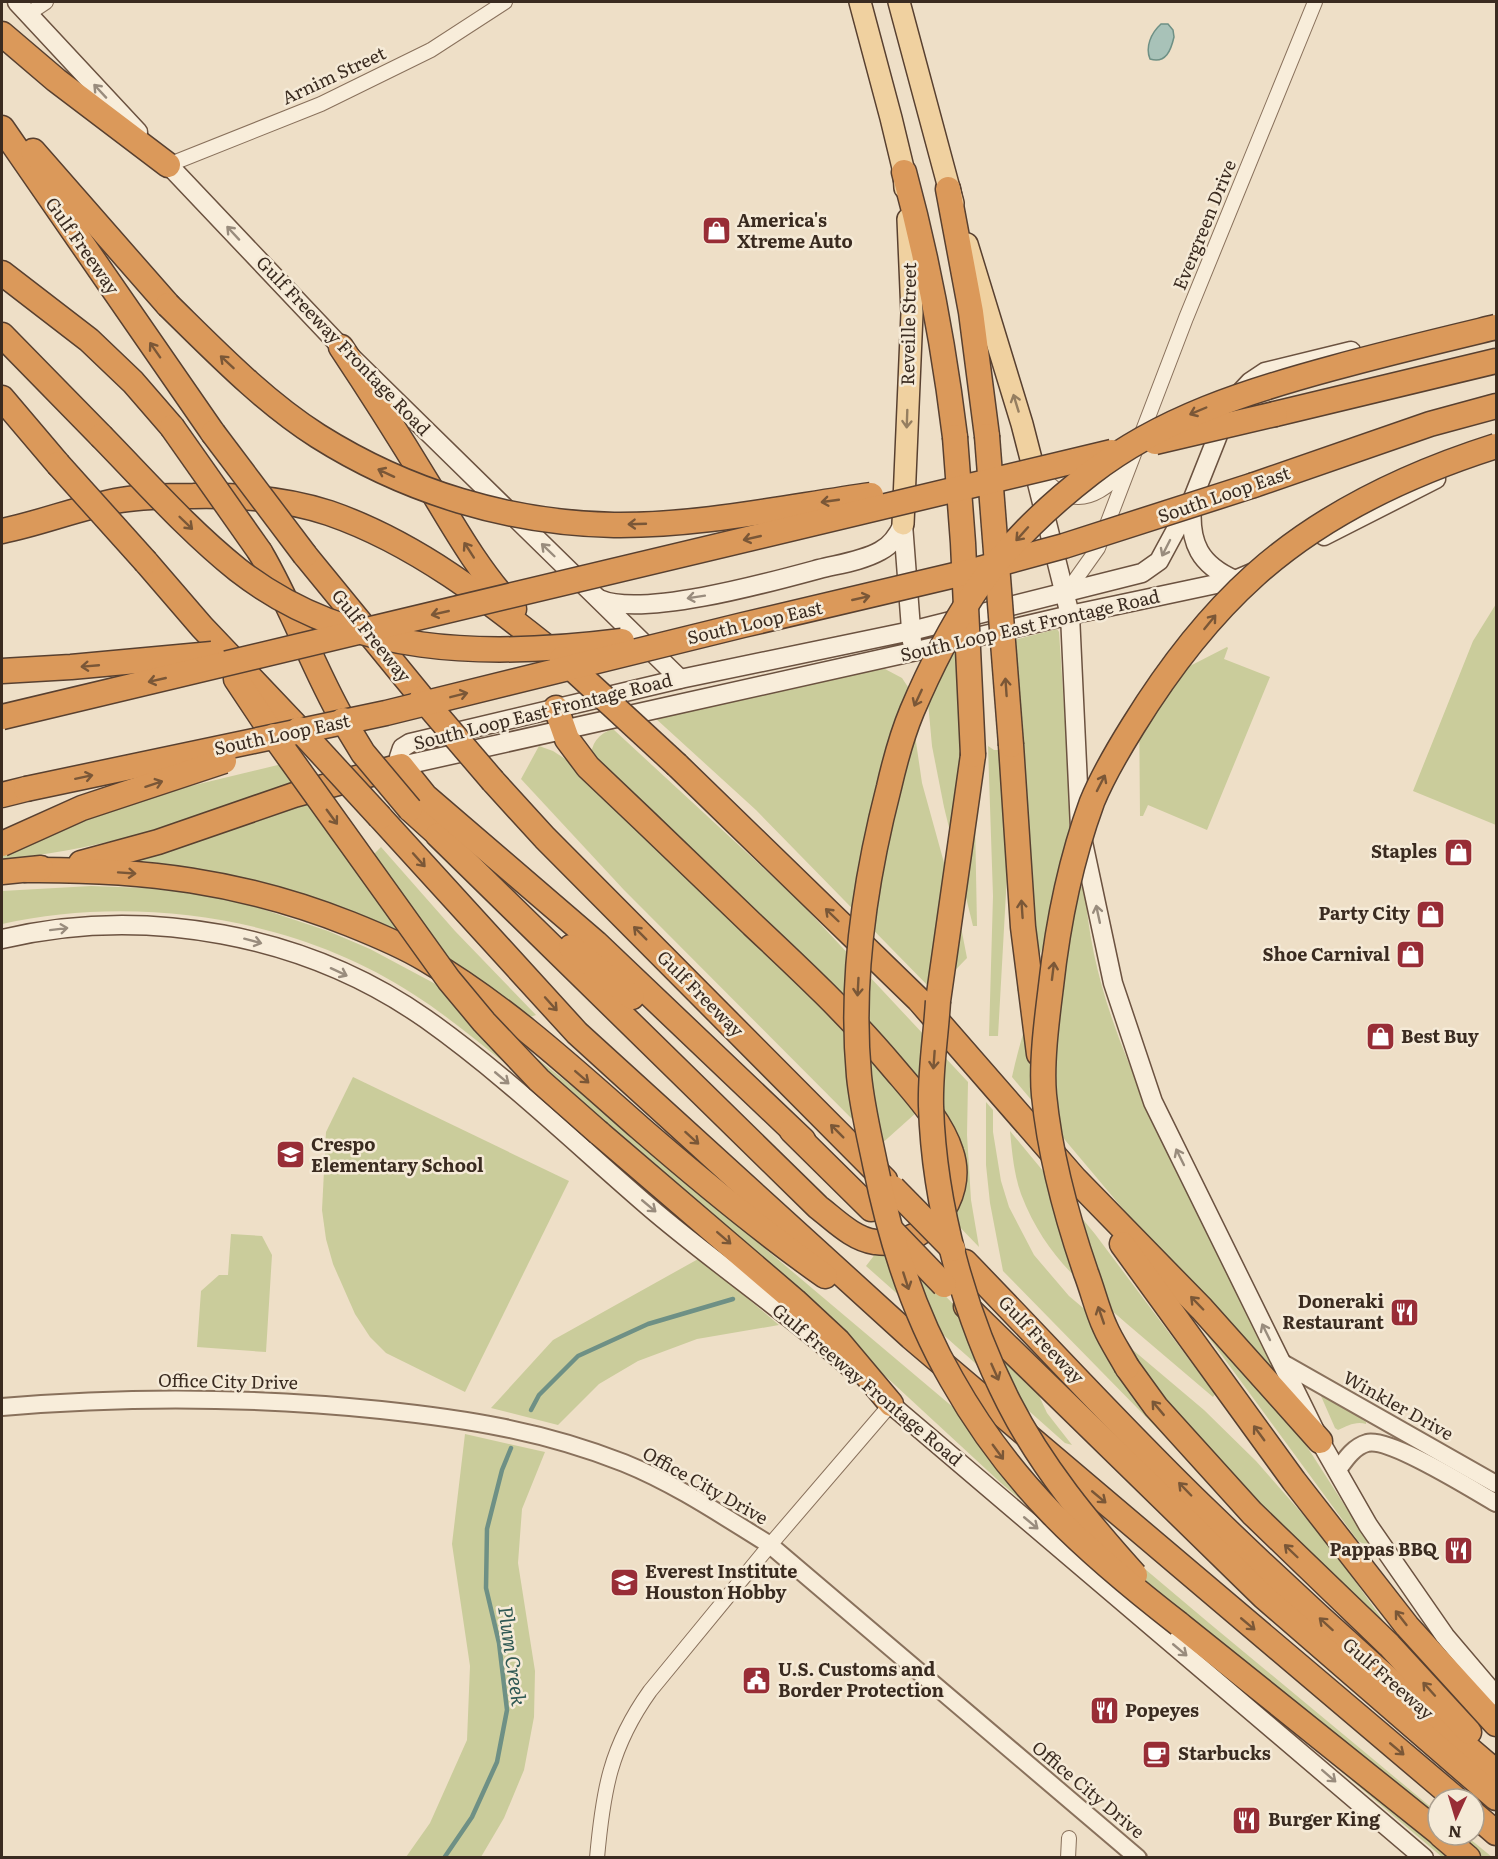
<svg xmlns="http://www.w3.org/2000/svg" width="1498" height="1859" font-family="Literata,serif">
	<rect width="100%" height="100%" fill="#eedfc7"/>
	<g fill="#cacc9b">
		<polygon points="1496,604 1496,825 1413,791 1473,641"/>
		<polygon points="1057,629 1059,632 1068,766 1070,849 1047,938 1023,992 1017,991 1024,889 1014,640"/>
		<polygon points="1227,647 1228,648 1224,659 1270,677 1207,830 1148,805 1143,816 1140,816 1139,701 1147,688"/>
		<polygon points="962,650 975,820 977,926 973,926 944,807 932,746 924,658"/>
		<polygon points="885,669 902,678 908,687 922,783 959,917 967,958 934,992 756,810 654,717 870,670"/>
		<path d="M613,729l184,170 171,183 -1,53 4,65 8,47 -27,-28c16,-26 10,-45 8,-74l-369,-386c0,-16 7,-25 22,-30z"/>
		<polygon points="539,746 553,751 570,762 857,1040 917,1112 879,1146 624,890 521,779"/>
		<polygon points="988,746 994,750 1000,750 1007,875 998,1036 989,1036 993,896"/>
		<path d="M282,764l14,20c-97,34 -191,66 -294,75v-6l46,-23 97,-33z"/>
		<path d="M310,804l95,132c-38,-16 -76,-34 -115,-46 -50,-15 -102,-23 -154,-30l134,-45z"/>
		<polygon points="381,847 455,931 536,1015 530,1017 523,1013 469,972 442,957 371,857"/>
		<path d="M91,886l55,2 45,5 56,11 81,27 42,18 73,39 79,88c-36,-27 -71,-58 -109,-82 -117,-77 -277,-100 -411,-70v-33z"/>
		<path d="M1078,887h7c6,112 59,214 108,313 35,69 70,139 105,208l-143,-161 -143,-170c14,-66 42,-128 66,-190z"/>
		<polygon points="499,1028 583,1095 1209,1623 1438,1813 1438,1835 1465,1835 1492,1857 1442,1857 1001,1483 738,1240 635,1154"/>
		<polygon points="353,1077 569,1181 465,1392 386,1353 370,1337 355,1314 333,1264 326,1239 322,1210 326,1132"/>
		<polygon points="986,1102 993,1110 993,1132 1001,1181 1009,1207 1034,1255 1069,1296 1204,1410 1256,1461 1327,1542 1395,1637 1193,1465 1003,1271 990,1203 986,1165"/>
		<path d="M1010,1131l85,103 120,160 -2,3c-29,-25 -58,-49 -87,-74 -46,-40 -82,-69 -105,-129 -7,-20 -9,-42 -11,-63z"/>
		<polygon points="231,1234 262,1236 272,1255 266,1352 197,1347 201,1291 219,1275 228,1275"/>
		<polygon points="902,1252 1035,1387 1047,1413 1072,1445 1065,1443 866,1266 876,1253"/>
		<polygon points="700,1258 779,1325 697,1339 638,1361 599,1384 558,1425 491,1408 553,1340"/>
		<polygon points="1202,1321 1278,1407 1304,1442 1372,1548 1358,1541 1201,1327"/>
		<path d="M1322,1395h4l40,27v2c-11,-3 -18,2 -28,6l-3,-2 -14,-32z"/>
		<polygon points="465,1434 545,1452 522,1509 518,1563 535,1671 534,1717 524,1770 504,1818 481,1857 406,1857 430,1823 467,1740 470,1666 452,1544"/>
	</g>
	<path fill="#a8c2b8" stroke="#6e9085" stroke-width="1.5" d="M1161,24h7l5,6 1,7c-3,13 -8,27 -24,22 -5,-12 1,-26 11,-35z"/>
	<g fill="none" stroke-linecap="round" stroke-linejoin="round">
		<g stroke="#6e9085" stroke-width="4.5">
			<polyline points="531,1410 539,1395 578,1356 648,1324 733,1299"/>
			<polyline points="444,1858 472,1817 497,1762 507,1710 499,1643 486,1588 487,1529 502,1470 511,1448"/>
		</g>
		<defs>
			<g id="minor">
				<polyline points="28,14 46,2"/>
				<polyline points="168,165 321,104 431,50 505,2"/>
				<path d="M1036,467c27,42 57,37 88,3"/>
				<polyline points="1066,593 1098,548 1186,318 1315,2"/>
				<path d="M597,1858c6,-67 13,-111 53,-167l120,-146 121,-141"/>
				<polyline points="1068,1858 1069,1838"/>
			</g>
			<g id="tertiary">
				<polyline points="1281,1362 1496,1484"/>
				<path d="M2,1407c126,-11 253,-10 379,3 86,9 162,21 243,53 52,21 99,53 146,82l368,313"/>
				<path d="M1337,1471c8,-11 16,-24 30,-28 23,-6 106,47 129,60"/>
			</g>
			<g id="secondary">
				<polyline points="17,2 138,132"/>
				<polyline points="161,157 341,347 680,679"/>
				<polyline points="1237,396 1250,382 1265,372 1351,351"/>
				<polyline points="1224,420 1193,498 1159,561 1142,573 911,631 680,679 410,743 402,748 399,757 401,766 912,652 1070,615 1235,580 1254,572"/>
				<polyline points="1031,459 1070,615 1080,828 1113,983 1153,1102 1320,1441 1368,1525 1445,1636 1496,1696"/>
				<path d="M1192,506c-3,37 8,59 43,74"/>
				<polyline points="903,524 912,642"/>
				<polyline points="1324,536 1436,479"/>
				<path d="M599,599c43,19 172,-17 220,-30 20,-5 43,-8 61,-18 12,-6 18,-16 23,-27"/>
				<path d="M2,939c143,-34 303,-5 424,80 79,56 149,124 222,187 65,56 138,105 202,162"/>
				<polyline points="882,1397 1424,1858"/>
			</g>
			<g id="primary">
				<polyline points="860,2 891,118 904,172 905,188"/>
				<polyline points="899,2 953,203"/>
				<polyline points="967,244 1022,424 1031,459"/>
				<polyline points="903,524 912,313 908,219"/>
			</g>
			<g id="motorway">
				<polyline points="2,34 56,80 168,165"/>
				<polyline points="2,128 213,433"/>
				<polyline points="33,151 168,305"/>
				<path d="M904,172c24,88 40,175 51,265"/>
				<polyline points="948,189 971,312 987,436"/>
				<polyline points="2,273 89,340 133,382 172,427"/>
				<polyline points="2,335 101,436"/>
				<path d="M341,347c30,45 59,91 87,137 26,43 51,88 86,125"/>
				<polyline points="2,398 58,464"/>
				<polyline points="1275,414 1496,361"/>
				<polyline points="1254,485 1430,424 1496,406"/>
				<path d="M2,531c40,-8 78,-24 119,-31 24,-4 48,-4 72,-4 45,-1 93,3 136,17 87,30 159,87 230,144"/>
				<path d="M260,552c32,54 52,114 83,168"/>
				<polyline points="305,555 422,698"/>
				<polyline points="146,562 202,627 299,729"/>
				<polyline points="236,679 274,736"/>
				<polyline points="1011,745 1023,927 1039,1054"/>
				<polyline points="677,765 919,1000 1075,1179 1202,1309 1320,1441"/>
				<polyline points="493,781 545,838 885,1180"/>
				<polyline points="2,795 26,789"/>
				<polyline points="410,809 450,845"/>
				<polyline points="380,817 577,1033 911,1337 1456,1799"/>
				<path d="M438,835l380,372c17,13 35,32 57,35 49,8 92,-43 76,-90 -10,-32 -38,-61 -59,-86 -43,-51 -91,-96 -140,-142 -55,-53 -109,-105 -164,-157l-21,-28 -11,-31"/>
				<polyline points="81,863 158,842 294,795 401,766 425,796 596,943 803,1140"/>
				<path d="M27,870c115,-1 215,11 323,54 25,10 52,21 75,35 80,47 147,109 215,169 60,52 121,103 185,148"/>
				<polyline points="2,872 41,868"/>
				<polyline points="571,947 632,997"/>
				<polyline points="938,1001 973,755"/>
				<polyline points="792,1131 871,1209"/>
				<polyline points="599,1133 795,1301 838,1341 891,1404"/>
				<polyline points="1122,1244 1294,1481 1407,1626 1496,1724"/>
				<path d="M965,1262c80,82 158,168 241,248 94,91 190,178 290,262"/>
				<polyline points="966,1306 1264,1597 1496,1798"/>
				<polyline points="1127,1367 1156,1407 1252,1513 1389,1645 1469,1732"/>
				<polyline points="1179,1624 1438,1832"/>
				<polyline points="1474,1814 1496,1833"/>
				<polyline points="1441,1835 1468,1858"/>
			</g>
		</defs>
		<use href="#minor" stroke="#89715c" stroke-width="16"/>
		<use href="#tertiary" stroke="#89715c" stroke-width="20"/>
		<use href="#secondary" stroke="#6b5240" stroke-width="21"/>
		<use href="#primary" stroke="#584030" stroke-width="24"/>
		<use href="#motorway" stroke="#584030" stroke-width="27"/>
		<use href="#minor" stroke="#f8edda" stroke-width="14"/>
		<use href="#tertiary" stroke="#f8edda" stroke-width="16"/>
		<use href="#secondary" stroke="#f8edda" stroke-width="18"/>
		<use href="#primary" stroke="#f0d1a0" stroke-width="21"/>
		<use href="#motorway" stroke="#db995a" stroke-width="24"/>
		<defs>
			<g id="motorway-bridge">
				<path d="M168,305c47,46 95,96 150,131 89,56 191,87 296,89 86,1 172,-18 257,-30"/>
				<polyline points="172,427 260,552"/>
				<polyline points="213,433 305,555"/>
				<path d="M101,436c44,45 87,94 137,134 112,87 249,88 384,71"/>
				<polyline points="987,436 1011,745"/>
				<polyline points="955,437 963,543 973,755"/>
				<polyline points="1155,442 1275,414"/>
				<polyline points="58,464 146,562"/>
				<polyline points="562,659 677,765"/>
				<polyline points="2,671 71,667 212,654"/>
				<polyline points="422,698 493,781"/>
				<polyline points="2,717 1112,452"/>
				<polyline points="343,720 363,753 410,809"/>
				<polyline points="299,729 380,817"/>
				<polyline points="274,736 449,980 484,1022 539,1080 599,1133"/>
				<polyline points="26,789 386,713 743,625 972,571 1064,546 1254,485"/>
				<polyline points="2,844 82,808 224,761"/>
				<path d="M938,1001c-2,35 -8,70 -7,105 3,99 33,209 78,297 32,63 79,120 126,172"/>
				<polyline points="893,1188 953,1249"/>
				<polyline points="893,1232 944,1285"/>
				<path d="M1127,1367c-7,-13 -16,-26 -22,-40 -8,-17 -12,-36 -19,-54 -20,-58 -36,-117 -42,-178 -3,-32 3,-77 7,-109 7,-64 19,-124 41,-184 11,-27 26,-52 41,-76 34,-55 74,-108 122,-151 68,-61 156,-102 241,-129"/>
				<path d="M1179,1624c-94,-73 -168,-139 -227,-244 -39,-67 -62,-141 -77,-216 -6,-29 -13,-58 -16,-88 -9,-96 6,-196 30,-289 6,-26 13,-52 23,-76 17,-40 38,-82 62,-118 31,-46 73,-86 117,-120 71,-55 157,-82 242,-105 54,-15 109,-28 163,-41"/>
			</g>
		</defs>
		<use href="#motorway-bridge" stroke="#584030" stroke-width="27" stroke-linecap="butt"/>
		<use href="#motorway-bridge" stroke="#db995a" stroke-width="24"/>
	</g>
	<defs><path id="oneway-shaft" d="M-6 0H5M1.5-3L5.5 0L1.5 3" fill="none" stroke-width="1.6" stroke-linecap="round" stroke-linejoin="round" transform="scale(1.5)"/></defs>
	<g stroke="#998c7d">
		<use href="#oneway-shaft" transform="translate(100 91) rotate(-133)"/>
		<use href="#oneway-shaft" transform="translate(233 233) rotate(-133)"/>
		<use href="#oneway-shaft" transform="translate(1166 548) rotate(117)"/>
		<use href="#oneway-shaft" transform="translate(548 550) rotate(-136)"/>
		<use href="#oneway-shaft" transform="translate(696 597) rotate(171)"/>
		<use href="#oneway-shaft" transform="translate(1098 914) rotate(-102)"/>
		<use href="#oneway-shaft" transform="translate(59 929) rotate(-7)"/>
		<use href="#oneway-shaft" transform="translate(253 941) rotate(15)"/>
		<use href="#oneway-shaft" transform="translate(339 972) rotate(25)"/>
		<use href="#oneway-shaft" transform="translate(502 1078) rotate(40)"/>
		<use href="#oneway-shaft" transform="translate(1180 1157) rotate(-116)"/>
		<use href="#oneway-shaft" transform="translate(649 1206) rotate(40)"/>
		<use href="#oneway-shaft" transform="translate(1266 1332) rotate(-116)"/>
		<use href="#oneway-shaft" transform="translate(1031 1523) rotate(40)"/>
		<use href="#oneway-shaft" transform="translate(1180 1650) rotate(40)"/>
		<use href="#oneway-shaft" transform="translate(1329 1776) rotate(41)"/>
	</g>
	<g stroke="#7a5737">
		<use href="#oneway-shaft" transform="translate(155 350) rotate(-125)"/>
		<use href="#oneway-shaft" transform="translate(227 362) rotate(-137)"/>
		<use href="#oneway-shaft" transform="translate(1198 411) rotate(157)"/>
		<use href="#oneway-shaft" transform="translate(386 473) rotate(-155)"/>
		<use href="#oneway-shaft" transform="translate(830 501) rotate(172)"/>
		<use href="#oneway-shaft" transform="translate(186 523) rotate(44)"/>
		<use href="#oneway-shaft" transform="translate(637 524) rotate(178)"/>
		<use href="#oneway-shaft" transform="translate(1022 534) rotate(132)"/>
		<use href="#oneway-shaft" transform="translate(752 538) rotate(167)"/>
		<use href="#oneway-shaft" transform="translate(469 550) rotate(-123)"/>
		<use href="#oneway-shaft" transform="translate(861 598) rotate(-13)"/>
		<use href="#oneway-shaft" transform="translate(440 613) rotate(167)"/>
		<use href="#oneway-shaft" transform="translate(1210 622) rotate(-51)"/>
		<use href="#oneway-shaft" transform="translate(90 666) rotate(175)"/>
		<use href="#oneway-shaft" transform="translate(157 680) rotate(167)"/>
		<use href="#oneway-shaft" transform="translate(1006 687) rotate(-94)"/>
		<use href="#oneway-shaft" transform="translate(459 695) rotate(-14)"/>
		<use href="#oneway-shaft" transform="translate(918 698) rotate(115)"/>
		<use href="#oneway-shaft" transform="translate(84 777) rotate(-12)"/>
		<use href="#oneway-shaft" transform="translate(1101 783) rotate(-63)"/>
		<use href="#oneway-shaft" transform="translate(154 784) rotate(-18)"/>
		<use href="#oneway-shaft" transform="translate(332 817) rotate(54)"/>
		<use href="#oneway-shaft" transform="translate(419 860) rotate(48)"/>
		<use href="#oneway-shaft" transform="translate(127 873) rotate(4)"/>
		<use href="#oneway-shaft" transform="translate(1022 909) rotate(-94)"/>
		<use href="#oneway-shaft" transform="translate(832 915) rotate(-136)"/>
		<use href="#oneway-shaft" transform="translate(640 933) rotate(-135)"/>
		<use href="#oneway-shaft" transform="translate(1053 971) rotate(-83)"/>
		<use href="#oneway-shaft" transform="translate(858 987) rotate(93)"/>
		<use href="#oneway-shaft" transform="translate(551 1004) rotate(48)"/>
		<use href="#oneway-shaft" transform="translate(934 1060) rotate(94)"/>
		<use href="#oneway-shaft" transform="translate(582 1077) rotate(41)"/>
		<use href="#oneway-shaft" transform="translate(837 1131) rotate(-135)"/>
		<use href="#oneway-shaft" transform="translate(692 1138) rotate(42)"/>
		<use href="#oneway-shaft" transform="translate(724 1238) rotate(41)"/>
		<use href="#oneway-shaft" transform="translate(906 1281) rotate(72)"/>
		<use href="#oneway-shaft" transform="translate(1197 1303) rotate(-134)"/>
		<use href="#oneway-shaft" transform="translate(1101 1315) rotate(-109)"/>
		<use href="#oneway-shaft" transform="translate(995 1372) rotate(66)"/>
		<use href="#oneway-shaft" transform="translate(1158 1408) rotate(-130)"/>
		<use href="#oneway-shaft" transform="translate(1259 1433) rotate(-126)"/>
		<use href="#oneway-shaft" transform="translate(998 1452) rotate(54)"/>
		<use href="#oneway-shaft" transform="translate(1185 1489) rotate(-134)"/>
		<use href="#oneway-shaft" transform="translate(1099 1497) rotate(40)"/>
		<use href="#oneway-shaft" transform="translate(1291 1551) rotate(-136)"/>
		<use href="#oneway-shaft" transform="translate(1401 1618) rotate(-128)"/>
		<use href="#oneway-shaft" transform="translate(1248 1624) rotate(40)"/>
		<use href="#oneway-shaft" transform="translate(1326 1624) rotate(-138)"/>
		<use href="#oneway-shaft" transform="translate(1429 1689) rotate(-132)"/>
		<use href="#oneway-shaft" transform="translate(1397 1749) rotate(40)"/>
	</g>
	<g stroke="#957e60">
		<use href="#oneway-shaft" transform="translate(1016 403) rotate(-107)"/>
		<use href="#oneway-shaft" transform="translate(907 419) rotate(92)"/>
	</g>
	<defs>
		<symbol id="shop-square" viewBox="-11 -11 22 22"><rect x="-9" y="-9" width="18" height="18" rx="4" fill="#982d36" stroke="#f5ead7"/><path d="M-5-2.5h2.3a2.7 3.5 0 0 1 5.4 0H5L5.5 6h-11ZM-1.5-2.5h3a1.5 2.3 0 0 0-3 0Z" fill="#fff"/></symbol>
		<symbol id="school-square" viewBox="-11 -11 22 22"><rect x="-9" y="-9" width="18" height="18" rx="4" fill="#982d36" stroke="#f5ead7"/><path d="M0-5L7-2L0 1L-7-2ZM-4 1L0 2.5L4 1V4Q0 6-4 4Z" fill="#fff"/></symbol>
		<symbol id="restaurant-square" viewBox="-11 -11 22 22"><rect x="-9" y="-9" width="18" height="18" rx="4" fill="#982d36" stroke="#f5ead7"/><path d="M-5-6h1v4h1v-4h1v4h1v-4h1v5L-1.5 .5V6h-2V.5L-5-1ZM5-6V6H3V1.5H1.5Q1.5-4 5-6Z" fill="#fff"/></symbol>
		<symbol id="university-square" viewBox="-11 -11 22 22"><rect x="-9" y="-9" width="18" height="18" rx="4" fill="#982d36" stroke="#f5ead7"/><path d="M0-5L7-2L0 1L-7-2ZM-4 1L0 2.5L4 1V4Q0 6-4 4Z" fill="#fff"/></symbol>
		<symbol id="civic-square" viewBox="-11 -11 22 22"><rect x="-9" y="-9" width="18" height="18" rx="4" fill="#982d36" stroke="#f5ead7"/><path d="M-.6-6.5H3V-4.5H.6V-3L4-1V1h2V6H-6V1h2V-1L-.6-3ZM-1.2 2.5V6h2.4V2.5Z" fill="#fff"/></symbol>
		<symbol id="cafe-square" viewBox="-11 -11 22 22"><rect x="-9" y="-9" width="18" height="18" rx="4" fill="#982d36" stroke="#f5ead7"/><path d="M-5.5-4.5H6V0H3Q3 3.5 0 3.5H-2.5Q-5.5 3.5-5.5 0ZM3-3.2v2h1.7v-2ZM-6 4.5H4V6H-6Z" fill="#fff"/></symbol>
	</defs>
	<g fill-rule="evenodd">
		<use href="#shop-square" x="700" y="214" width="33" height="33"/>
		<use href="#shop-square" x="1442" y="836" width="33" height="33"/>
		<use href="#shop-square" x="1414" y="898" width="33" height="33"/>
		<use href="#shop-square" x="1394" y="938" width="33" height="33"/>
		<use href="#shop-square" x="1364" y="1020" width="33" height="33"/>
		<use href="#school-square" x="274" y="1138" width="33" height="33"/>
		<use href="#restaurant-square" x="1388" y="1296" width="33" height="33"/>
		<use href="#restaurant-square" x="1442" y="1534" width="33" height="33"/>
		<use href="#university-square" x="608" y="1566" width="33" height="33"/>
		<use href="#civic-square" x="740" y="1664" width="33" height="33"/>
		<use href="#restaurant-square" x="1088" y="1694" width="33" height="33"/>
		<use href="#cafe-square" x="1140" y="1738" width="33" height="33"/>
		<use href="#restaurant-square" x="1230" y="1804" width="33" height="33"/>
	</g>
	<g text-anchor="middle" stroke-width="5" stroke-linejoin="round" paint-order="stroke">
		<g font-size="18" fill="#3a2b20" stroke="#f5ead7">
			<text transform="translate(334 76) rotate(-25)" y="6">Arnim Street</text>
			<text transform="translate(1205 225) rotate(-68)" y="6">Evergreen Drive</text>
			<text transform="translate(82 246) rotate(55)" y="6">Gulf Freeway</text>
			<text transform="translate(909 324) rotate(-89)" y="6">Reveille Street</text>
			<text transform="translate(343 346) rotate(46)" y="6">Gulf Freeway Frontage Road</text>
			<text transform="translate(1224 495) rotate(-19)" y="6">South Loop East</text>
			<text transform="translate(755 623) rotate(-13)" y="6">South Loop East</text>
			<text transform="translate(1030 626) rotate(-13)" y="6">South Loop East Frontage Road</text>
			<text transform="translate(371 636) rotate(51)" y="6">Gulf Freeway</text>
			<text transform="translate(543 712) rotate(-14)" y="6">South Loop East Frontage Road</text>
			<text transform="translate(282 735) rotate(-12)" y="6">South Loop East</text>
			<text transform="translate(700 994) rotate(45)" y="6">Gulf Freeway</text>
			<text transform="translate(1041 1340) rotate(46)" y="6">Gulf Freeway</text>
			<text transform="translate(228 1382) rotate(1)" y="6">Office City Drive</text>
			<text transform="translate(867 1385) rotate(40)" y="6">Gulf Freeway Frontage Road</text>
			<text transform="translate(1398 1406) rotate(29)" y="6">Winkler Drive</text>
			<text transform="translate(705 1486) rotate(29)" y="6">Office City Drive</text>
			<text transform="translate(1388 1679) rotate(41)" y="6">Gulf Freeway</text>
			<text transform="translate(1088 1790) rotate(40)" y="6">Office City Drive</text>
		</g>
		<g font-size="18" font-weight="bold" fill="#3a2b20" stroke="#f5ead7" text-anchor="start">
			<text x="737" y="227">America's<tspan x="737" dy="21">Xtreme Auto</tspan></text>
			<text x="1437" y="858" text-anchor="end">Staples</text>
			<text x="1410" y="920" text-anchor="end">Party City</text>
			<text x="1390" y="961" text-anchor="end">Shoe Carnival</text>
			<text x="1401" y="1043">Best Buy</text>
			<text x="311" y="1151">Crespo<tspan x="311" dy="21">Elementary School</tspan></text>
			<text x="1384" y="1308" text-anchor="end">Doneraki<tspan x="1384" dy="21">Restaurant</tspan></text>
			<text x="1437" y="1556" text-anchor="end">Pappas BBQ</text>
			<text x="645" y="1578">Everest Institute<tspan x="645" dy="21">Houston Hobby</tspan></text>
			<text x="778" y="1676">U.S. Customs and<tspan x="778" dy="21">Border Protection</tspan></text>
			<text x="1125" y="1717">Popeyes</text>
			<text x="1178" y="1760">Starbucks</text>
			<text x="1268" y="1826">Burger King</text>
		</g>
		<g font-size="20" font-style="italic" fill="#305954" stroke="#f5ead7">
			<text transform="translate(512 1656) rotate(82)" y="7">Plum Creek</text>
		</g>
	</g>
	<rect width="1498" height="1859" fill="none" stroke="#3a2b20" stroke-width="6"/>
	<g transform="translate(1456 1817) rotate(184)"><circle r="28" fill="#f5ead7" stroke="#aa9e8e" stroke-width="1.5"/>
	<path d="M0-4.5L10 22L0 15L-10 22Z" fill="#982d36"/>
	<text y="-9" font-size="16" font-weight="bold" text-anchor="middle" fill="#3a2b20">N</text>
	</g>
</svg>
